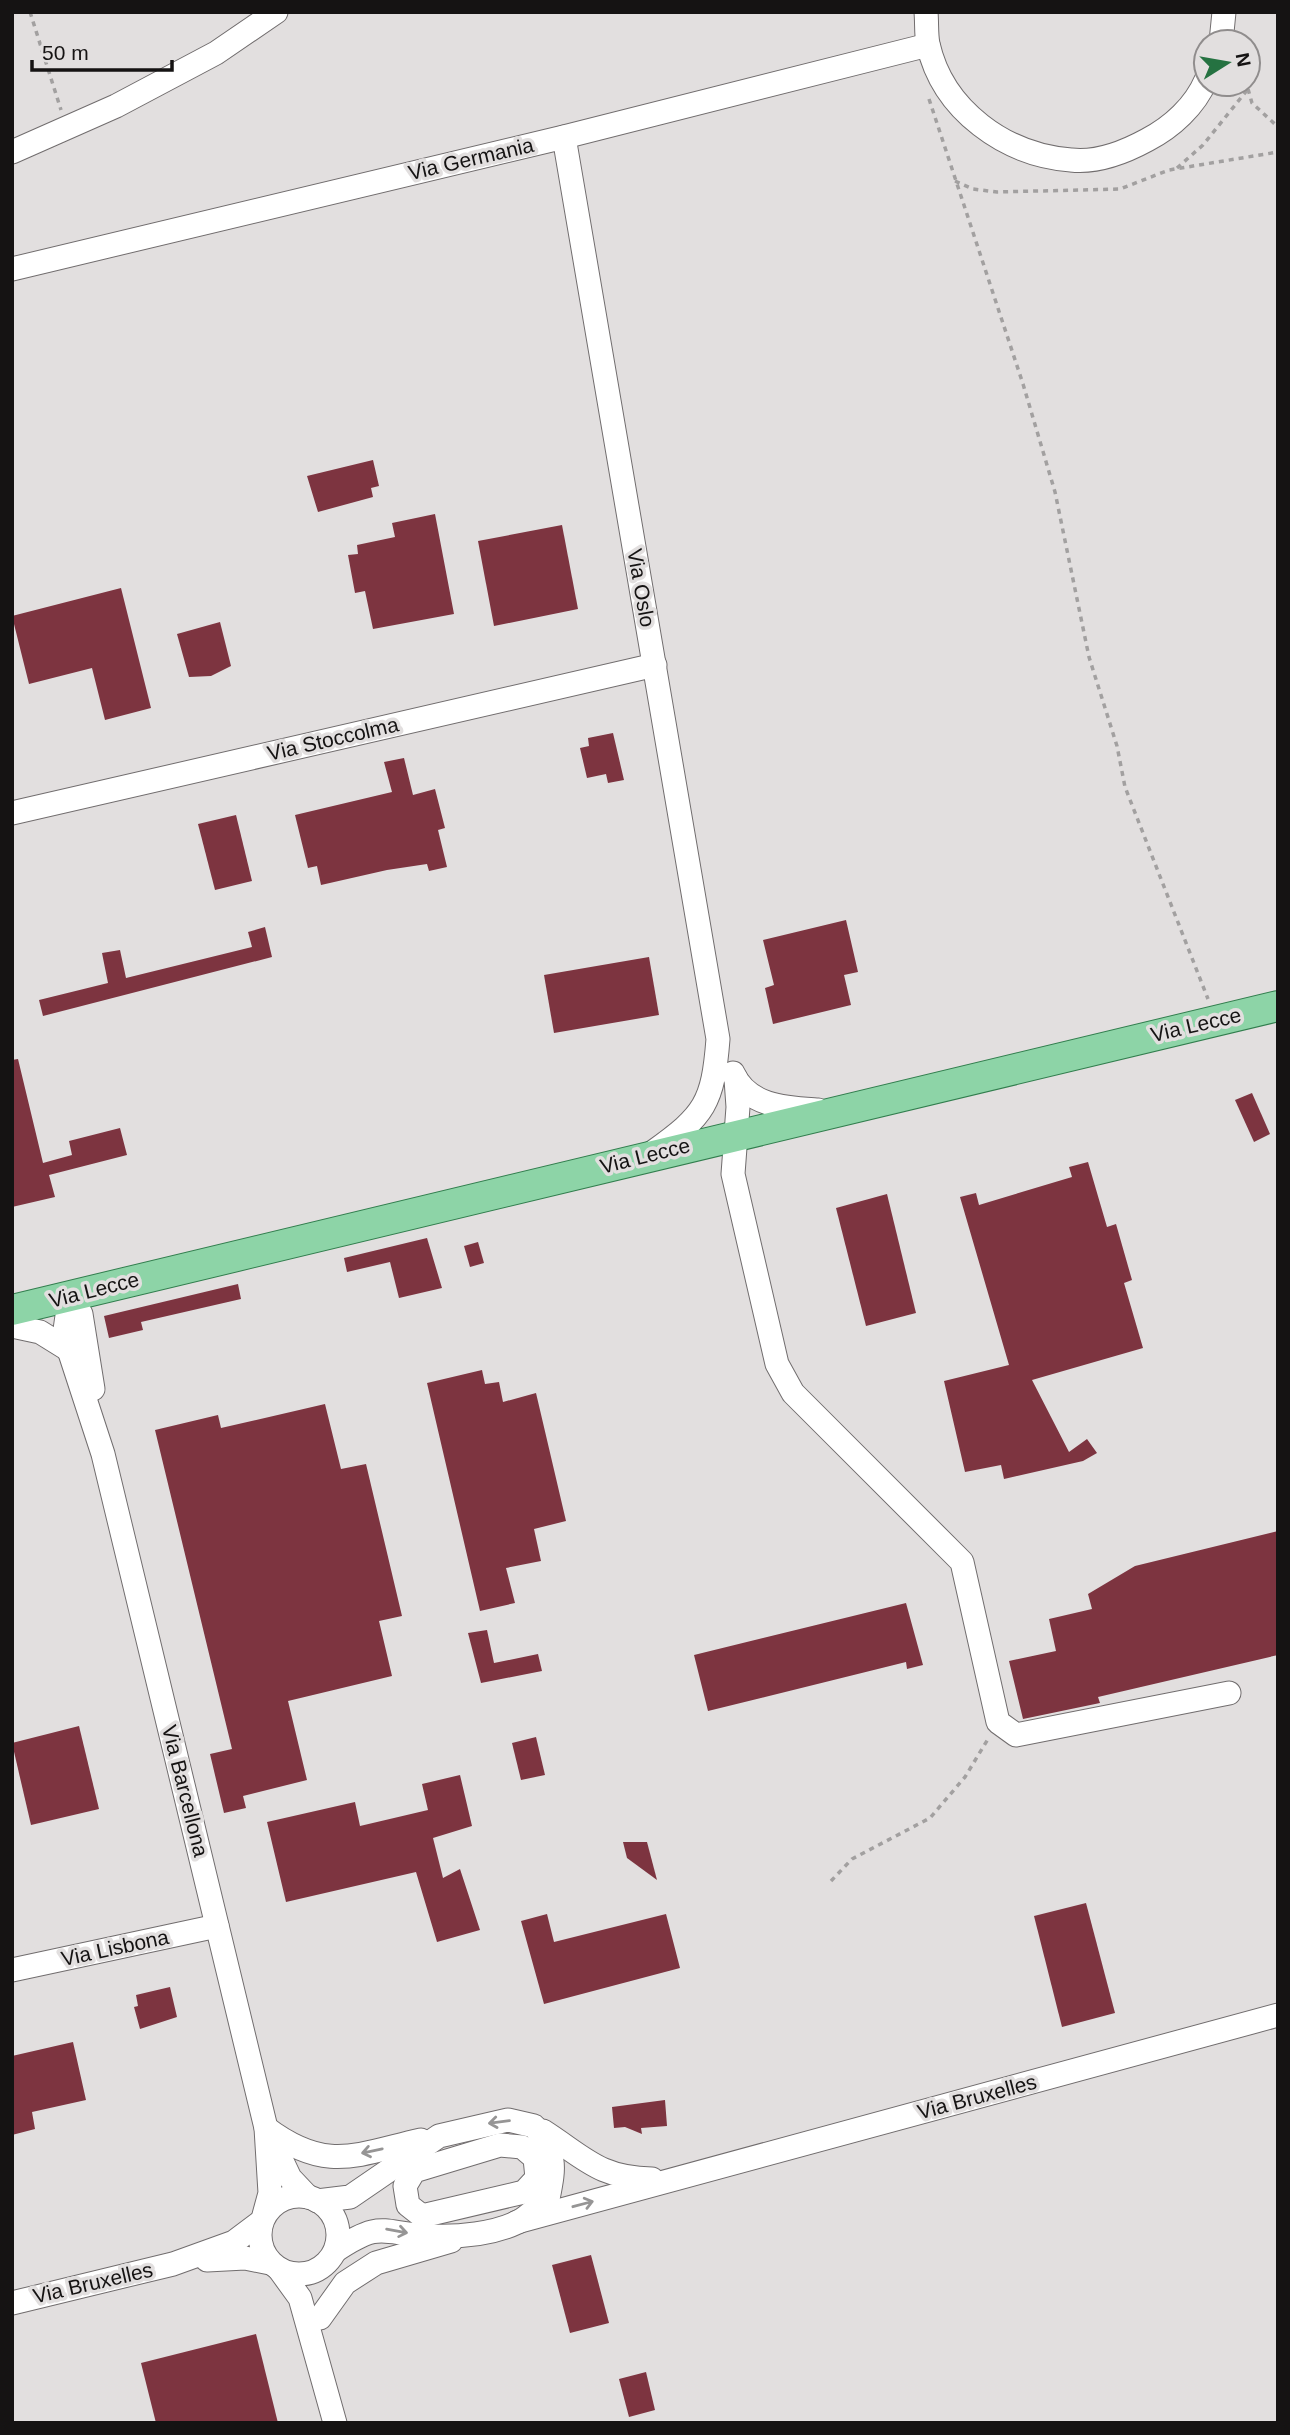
<svg xmlns="http://www.w3.org/2000/svg" width="1290" height="2435" font-family="Arial,sans-serif">
	<rect width="100%" height="100%" fill="#e2dfdf"/>
	<g fill="#7d3440">
		<polygon points="373,460 379,486 371,488 373,497 318,512 307,476"/>
		<polygon points="435,514 454,614 373,629 365,591 355,593 348,555 358,554 357,545 395,537 392,523"/>
		<polygon points="562,525 578,609 494,626 478,541"/>
		<polygon points="121,588 151,708 105,720 92,668 29,684 12,616"/>
		<polygon points="220,622 231,666 211,676 189,677 177,634"/>
		<polygon points="613,733 624,780 608,783 606,774 587,778 580,748 589,746 588,738"/>
		<polygon points="404,758 413,795 435,789 445,828 438,830 447,867 429,871 427,864 387,870 321,885 317,866 308,868 295,815 392,792 384,762"/>
		<polygon points="236,815 252,881 215,890 198,824"/>
		<polygon points="846,920 858,972 844,975 851,1005 773,1024 765,988 774,985 763,940"/>
		<polygon points="265,927 272,957 43,1016 39,1000 108,983 102,953 120,950 126,978 252,947 248,932"/>
		<polygon points="649,957 659,1015 554,1033 544,975"/>
		<polygon points="18,1059 43,1163 72,1155 69,1141 120,1128 127,1155 49,1175 55,1197 12,1207 12,1060"/>
		<polygon points="1252,1093 1270,1134 1254,1142 1235,1100"/>
		<polygon points="1088,1162 1107,1227 1116,1224 1132,1280 1124,1283 1143,1348 1032,1380 1069,1452 1087,1439 1097,1453 1083,1461 1004,1479 1001,1465 965,1472 944,1381 1009,1365 960,1197 976,1193 979,1205 1072,1177 1069,1167"/>
		<polygon points="887,1194 916,1313 866,1326 836,1208"/>
		<polygon points="427,1238 442,1288 399,1298 390,1262 347,1272 344,1258"/>
		<polygon points="478,1242 484,1263 470,1267 464,1246"/>
		<polygon points="238,1284 241,1299 141,1322 143,1330 109,1338 104,1316"/>
		<polygon points="482,1370 485,1384 499,1382 503,1402 536,1393 566,1521 534,1529 541,1561 506,1568 515,1603 480,1611 427,1383"/>
		<polygon points="325,1404 341,1469 366,1464 402,1616 379,1621 392,1676 288,1701 307,1780 243,1796 246,1808 224,1813 210,1754 232,1749 155,1430 218,1415 221,1428"/>
		<polygon points="1278,1531 1278,1655 1098,1697 1100,1703 1023,1719 1009,1661 1056,1651 1049,1619 1092,1609 1088,1594 1135,1566"/>
		<polygon points="906,1603 923,1665 907,1669 906,1662 708,1711 694,1655"/>
		<polygon points="487,1630 494,1663 538,1654 542,1671 481,1683 468,1633"/>
		<polygon points="79,1726 99,1809 31,1825 12,1743"/>
		<polygon points="536,1737 545,1775 521,1780 512,1743"/>
		<polygon points="460,1775 472,1826 433,1838 443,1878 460,1869 480,1930 437,1942 416,1872 286,1902 267,1822 355,1802 360,1826 428,1810 422,1784"/>
		<polygon points="623,1842 647,1842 657,1880 627,1858"/>
		<polygon points="1086,1903 1115,2013 1062,2027 1034,1916"/>
		<polygon points="547,1914 554,1942 666,1914 680,1968 544,2004 521,1921"/>
		<polygon points="170,1987 177,2017 140,2029 134,2007 138,2006 136,1995"/>
		<polygon points="73,2042 86,2100 32,2112 35,2129 12,2135 12,2056"/>
		<polygon points="665,2100 667,2126 641,2128 642,2134 625,2127 614,2128 612,2107"/>
		<polygon points="591,2255 609,2323 570,2333 552,2265"/>
		<polygon points="256,2334 278,2423 156,2423 141,2363"/>
		<polygon points="646,2372 655,2410 629,2417 619,2379"/>
	</g>
	<g fill="none" stroke-linecap="round" stroke-linejoin="round">
		<defs>
			<g id="minor">
				<path d="M926,12c1,11 0,22 2,32 15,67 78,111 143,116 26,3 54,-8 76,-20 25,-13 48,-34 59,-60"/>
				<polyline points="1221,42 1224,12"/>
				<path d="M564,137l154,902c-5,64 -13,76 -65,113"/>
				<polyline points="12,152 116,106 216,53 276,12"/>
				<polyline points="12,269 564,137 928,45"/>
				<polyline points="12,813 655,665"/>
				<path d="M733,1073c15,34 54,35 85,37"/>
				<polyline points="736,1079 738,1107 733,1174 777,1364 793,1393 962,1562 998,1722 1016,1735 1229,1693"/>
				<polyline points="70,1295 65,1330 69,1350 103,1454 266,2128 270,2193 264,2215"/>
				<polyline points="70,1295 81,1314 93,1389"/>
				<polyline points="12,1326 40,1332 69,1350"/>
				<polyline points="12,1970 217,1926"/>
				<path d="M266,2128c60,45 89,27 155,12"/>
				<path d="M543,2131c42,27 56,47 109,48"/>
				<polyline points="272,2140 290,2178 308,2197"/>
				<polygon points="500,2145 522,2147 535,2158 537,2178 524,2192 422,2216 408,2205 405,2186 414,2171"/>
				<circle cx="299" cy="2235" r="39"/>
				<path d="M317,2201l33,-4 89,-61 69,-16 26,6c22,29 21,38 14,73 -10,7 -20,18 -30,23 -25,12 -59,15 -86,14 -50,-1 -48,-18 -97,15"/>
				<polyline points="517,2222 1278,2015"/>
				<polyline points="207,2260 245,2258 270,2263"/>
				<polyline points="279,2269 300,2298 335,2423"/>
				<polyline points="12,2303 173,2264 234,2242 262,2221"/>
				<polyline points="320,2318 345,2283 376,2263 451,2241"/>
			</g>
			<polyline id="major" points="12,1310 1278,1006"/>
		</defs>
		<use href="#minor" stroke="#716d6e" stroke-width="25"/>
		<use href="#major" stroke="#327e4e" stroke-width="32"/>
		<g stroke="#a2a0a0" stroke-width="3.5" stroke-dasharray="5 5" stroke-linecap="butt">
			<polyline points="30,12 61,110"/>
			<polyline points="1248,89 1252,103 1278,127"/>
			<polyline points="929,99 1023,384 1055,492 1089,657 1117,746 1125,787 1208,999"/>
			<polyline points="1177,168 1203,145 1248,89"/>
			<polyline points="955,181 973,189 997,192 1120,189 1169,170 1278,152"/>
			<polyline points="831,1881 852,1859 930,1818 965,1777 988,1739"/>
		</g>
		<use href="#minor" stroke="#fff" stroke-width="23"/>
		<use href="#major" stroke="#8dd4a7" stroke-width="30"/>
	</g>
	<defs><path id="oneway-shaft" d="M-6 0H5M1.5-3L5.5 0L1.5 3" fill="none" stroke-width="1.6" stroke-linecap="round" stroke-linejoin="round" transform="scale(1.75)"/></defs>
	<g stroke="#969595">
		<use href="#oneway-shaft" transform="translate(499 2122) rotate(173)"/>
		<use href="#oneway-shaft" transform="translate(372 2151) rotate(168)"/>
		<use href="#oneway-shaft" transform="translate(583 2204) rotate(-15)"/>
		<use href="#oneway-shaft" transform="translate(397 2231) rotate(10)"/>
	</g>
	<g text-anchor="middle" stroke-width="7" stroke-linejoin="round" paint-order="stroke">
		<g font-size="21" fill="#151313" stroke="#e2dfdf">
			<text transform="translate(471 159) rotate(-13)" y="7">Via Germania</text>
			<text transform="translate(641 588) rotate(80)" y="7">Via Oslo</text>
			<text transform="translate(333 739) rotate(-13)" y="7">Via Stoccolma</text>
			<text transform="translate(1196 1025) rotate(-13)" y="7">Via Lecce</text>
			<text transform="translate(645 1156) rotate(-14)" y="7">Via Lecce</text>
			<text transform="translate(94 1290) rotate(-14)" y="7">Via Lecce</text>
			<text transform="translate(185 1791) rotate(76)" y="7">Via Barcellona</text>
			<text transform="translate(115 1948) rotate(-12)" y="7">Via Lisbona</text>
			<text transform="translate(977 2097) rotate(-15)" y="7">Via Bruxelles</text>
			<text transform="translate(93 2283) rotate(-13)" y="7">Via Bruxelles</text>
		</g>
	</g>
	<rect width="1290" height="2435" fill="none" stroke="#151313" stroke-width="28"/>
	<g transform="translate(1227 63) rotate(79)"><circle r="33" fill="#e2dfdf" stroke="#908d8d" stroke-width="2"/>
	<path d="M0-5L12 26L0 18L-12 26Z" fill="#257241"/>
	<text y="-10" font-size="19" font-weight="bold" text-anchor="middle" fill="#151313">N</text>
	</g>
	<path d="M32 60v10h140v-10" fill="none" stroke="#151313" stroke-width="3.5"/>
	<text x="42" y="60" font-size="21" fill="#151313" stroke="#e2dfdf" stroke-width="5" paint-order="stroke">50 m</text>
</svg>
